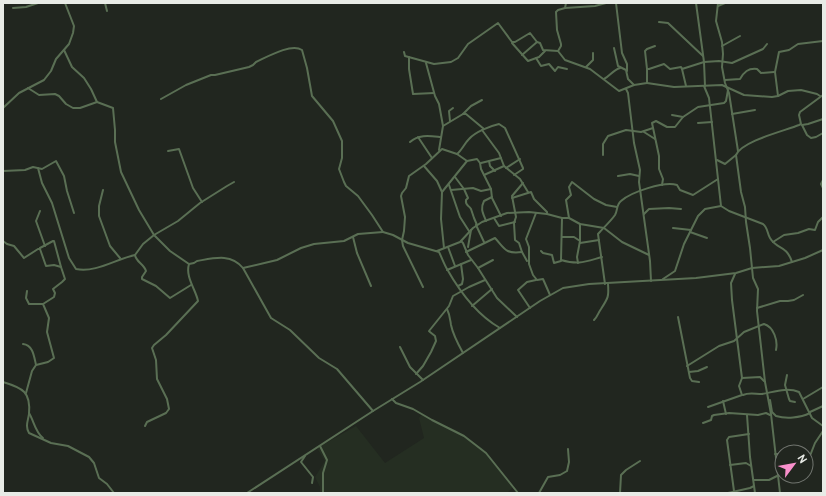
<svg xmlns="http://www.w3.org/2000/svg" width="826" height="496" font-family="Overpass,sans-serif">
	<rect width="100%" height="100%" fill="#21261f"/>
	<polygon fill="#252e22" points="422,414 441,424 456,430 482,448 513,487 507,493 320,493 320,487 315,477 325,461 317,448 356,426 385,463 424,438 419,418"/>
	<g fill="none" stroke-linecap="round" stroke-linejoin="round">
		<g stroke="#5a6f54" stroke-width="2">
			<polyline points="105,3 107,11"/>
			<polyline points="610,3 614,3"/>
			<polyline points="616,3 622,53 627,64 627,71"/>
			<polyline points="696,3 704,62 705,86"/>
			<polyline points="718,3 716,21 722,42 723,54 722,67 725,83 729,93 738,151"/>
			<polyline points="718,6 725,3"/>
			<polyline points="13,8 26,7 38,3"/>
			<polyline points="565,8 595,6 606,3"/>
			<polyline points="659,22 668,23 703,56"/>
			<polyline points="512,43 528,61 539,57 545,51"/>
			<polyline points="722,46 740,36"/>
			<polyline points="614,48 618,66 626,70 628,79 634,85"/>
			<polyline points="64,50 72,67 84,78 91,89 97,102"/>
			<polyline points="558,51 561,46 561,44 557,30 556,12 558,10 565,8 566,3"/>
			<polyline points="404,52 405,56 434,64 451,62 458,58 468,44 498,23 512,42 515,42 530,33 537,42 540,43 543,50 558,51 565,60 590,69 619,91 634,85 647,83 647,69 649,69 664,64 670,69 681,67 682,69 704,62 719,61 732,63 763,49 767,44"/>
			<polyline points="522,55 537,42"/>
			<polyline points="409,57 409,69 413,94 434,93"/>
			<polyline points="536,58 541,66 549,64 555,71 558,67 567,69"/>
			<polyline points="426,63 435,96 439,104 443,126 439,150"/>
			<polyline points="586,67 593,60 593,53"/>
			<polyline points="647,69 645,51 647,49 655,46"/>
			<polyline points="682,69 686,86"/>
			<path d="M604,79c6,-3 9,-9 16,-11"/>
			<path d="M725,80l15,-1c4,-7 8,-11 17,-10l4,4 13,-1"/>
			<polyline points="647,83 674,87 722,85 744,95 772,97 778,96 788,91 801,90 817,94 820,96"/>
			<path d="M704,86l5,12 12,108 8,5 34,13c5,4 4,9 7,14 7,12 16,6 22,24"/>
			<path d="M28,88l11,7 16,-1 4,2 7,8 7,4h7l17,-6 16,6 2,22v12l6,30 18,38 15,25 16,16 19,13 5,-1 3,-2c17,-3 34,-8 46,7l28,50 19,12 29,28 18,11 36,42"/>
			<polyline points="626,89 628,93 634,143 640,170 639,182 650,261 651,281"/>
			<polyline points="778,96 775,72 779,52 789,50 798,44 823,41"/>
			<path d="M161,99l25,-14 25,-10h4l34,-8 4,-2 3,-3c11,-5 35,-19 46,-12l5,18 5,28 21,25 9,20v17l-3,11 5,13 2,4 12,10 14,19 11,17 10,3 15,8 31,9c3,6 5,12 8,17 13,23 30,46 53,59"/>
			<polyline points="3,108 19,93 44,80 51,71 56,59 69,44 73,33 74,26 65,3"/>
			<polyline points="463,114 471,106 482,100"/>
			<polyline points="732,114 755,110"/>
			<polyline points="672,115 683,117 698,107 724,103 726,101 728,90"/>
			<polyline points="450,121 449,111 453,108"/>
			<polyline points="698,123 712,122"/>
			<polyline points="802,125 807,135 811,138 816,137 823,133"/>
			<polyline points="802,125 808,124 823,119"/>
			<polyline points="443,126 463,114 466,114 484,129"/>
			<polyline points="482,130 499,153 504,166 520,179 528,192"/>
			<polyline points="644,132 655,139"/>
			<polyline points="418,137 432,158"/>
			<path d="M410,142c9,-8 20,-6 31,-5"/>
			<polyline points="168,151 179,149 193,188 202,202"/>
			<path d="M457,154c5,-4 7,-10 12,-15 6,-7 21,-13 30,-15l6,4 18,40v1l-9,6"/>
			<polyline points="603,155 603,144 608,136 626,130 641,132 653,128"/>
			<polyline points="717,160 725,164 736,155"/>
			<polyline points="489,161 490,166 495,171"/>
			<polyline points="481,163 501,158"/>
			<polyline points="424,166 437,181 442,192"/>
			<path d="M38,168l4,15 10,20 17,55 7,11c20,4 40,-10 59,-14"/>
			<polyline points="506,168 520,159"/>
			<polyline points="3,171 25,170 33,167 42,169 56,161 64,176 67,191 74,213"/>
			<polyline points="484,175 504,166"/>
			<polyline points="618,176 630,174 639,176"/>
			<path d="M455,177l9,12 4,9 -2,2c-1,6 3,5 5,9l3,9 3,7"/>
			<polyline points="823,180 821,184 823,188"/>
			<polyline points="523,183 512,196 516,217 514,223 515,240 519,243 522,252 527,261"/>
			<polyline points="449,185 460,217 469,231"/>
			<polyline points="662,185 663,179 659,169 659,156 652,123 656,121 667,127 675,127 683,117"/>
			<polyline points="103,190 99,206 99,216 110,246 120,258"/>
			<polyline points="451,190 473,188 481,191 491,189"/>
			<polyline points="512,198 531,192 534,199 547,212 547,214"/>
			<polyline points="40,211 36,221 45,246"/>
			<polyline points="536,213 526,239 529,247 529,264 533,275 537,280 543,279 550,295"/>
			<polyline points="644,214 649,209 669,208 681,209"/>
			<polyline points="494,218 499,226 515,222"/>
			<path d="M562,218l-1,42c18,5 23,2 41,-3"/>
			<polyline points="569,218 566,200 571,195 569,187 572,182 594,199 606,205 617,207"/>
			<path d="M486,221c-3,-8 -6,-12 -2,-20l8,-4"/>
			<polyline points="476,225 484,242"/>
			<polyline points="673,228 691,230"/>
			<polyline points="690,232 707,238"/>
			<polyline points="353,237 357,253 371,286"/>
			<polyline points="562,237 574,237 580,241 577,257 578,263"/>
			<polyline points="580,240 580,224"/>
			<polyline points="3,241 7,244 14,246 24,258 38,249 40,249 46,266 54,265 61,267 65,279 62,282 53,289 55,293 54,297 43,304 49,318 47,332 54,358 48,362 36,365 32,371 26,393"/>
			<polyline points="461,241 463,243 468,255 478,268 497,298 517,317"/>
			<polyline points="773,242 784,235 798,233 809,229 815,230 818,222 823,217"/>
			<polyline points="580,243 599,240"/>
			<polyline points="448,247 455,266"/>
			<polyline points="468,247 471,230"/>
			<polyline points="40,248 53,241 54,241 61,267"/>
			<polyline points="444,248 441,219 442,192 467,161"/>
			<polyline points="437,251 460,242 473,228 482,222 507,213 529,212 547,214 562,218 569,218 580,224 604,228 622,242 649,255"/>
			<polyline points="541,251 543,253 552,255 554,263 561,261"/>
			<path d="M466,252l29,-14c10,11 10,16 27,14"/>
			<polyline points="243,268 277,260 301,248 314,244 344,241 358,234 383,232"/>
			<polyline points="478,268 493,260"/>
			<polyline points="447,270 471,260"/>
			<polyline points="663,279 675,271 684,244 698,216 705,209 721,206"/>
			<path d="M605,284l-7,-50c6,-7 12,-12 17,-19 3,-5 1,-10 6,-14 10,-9 43,-20 56,-16l3,5 13,5 25,-16"/>
			<path d="M191,285l-21,13 -14,-12 -14,-7v-2l4,-6c-2,-7 -10,-9 -11,-16l8,-11 11,-9 24,-14 22,-18 27,-17 7,-4"/>
			<polyline points="458,286 462,284 463,279 461,264"/>
			<polyline points="423,287 403,246 402,240 404,231 405,217 401,196 402,193 406,188 409,176 426,164 442,149 457,154 467,161 477,159 480,163 481,169 491,189 492,198 501,216"/>
			<polyline points="27,291 26,298 29,304 43,304"/>
			<polyline points="472,306 492,289"/>
			<polyline points="530,308 518,290 527,282 536,280"/>
			<polyline points="757,308 780,301 788,301 794,300 803,295"/>
			<path d="M447,309c3,6 3,9 4,16 2,10 7,19 12,28"/>
			<polyline points="678,317 690,378 692,381 699,382"/>
			<path d="M594,320c4,-4 4,-7 7,-11 7,-11 8,-12 7,-25"/>
			<path d="M23,344c10,1 11,12 13,21"/>
			<polyline points="400,347 410,367 423,380"/>
			<path d="M687,366l32,-20 15,-5 10,-9 20,-8c10,3 14,17 12,26"/>
			<polyline points="689,372 698,371 707,367"/>
			<polyline points="416,374 423,366 431,352 436,341 435,336 430,332 429,331 449,306 453,296 469,287 485,280"/>
			<polyline points="787,375 785,385 789,399 790,401 795,402"/>
			<polyline points="742,378 760,377 764,381"/>
			<path d="M3,382c20,6 28,10 26,32 -1,7 -4,12 0,19l22,10 17,3 21,11 5,6 5,15 8,6 7,9"/>
			<path d="M743,395c6,-3 12,-1 19,-1 12,-2 25,-7 37,-2l13,26 11,8"/>
			<polyline points="392,399 396,403 413,409 432,420 464,436 486,453 518,493"/>
			<polyline points="803,399 823,387"/>
			<path d="M770,400l2,12 4,4c10,3 24,2 34,-3"/>
			<polyline points="723,401 726,414"/>
			<polyline points="708,407 742,395 739,386 742,378 732,300 731,283 735,274"/>
			<polyline points="810,412 823,406"/>
			<path d="M29,413c5,8 6,19 14,25"/>
			<polyline points="747,415 750,457 755,493"/>
			<polyline points="703,423 711,420 712,416 714,415 729,413 758,415 766,413 770,415"/>
			<path d="M145,426l2,-4 19,-9 3,-4 -2,-10 -10,-20 -1,-19 -4,-12 2,-3 12,-10 32,-34c-2,-11 -13,-24 -9,-37"/>
			<polyline points="320,446 327,460 323,473 323,493"/>
			<polyline points="791,452 793,450 795,452"/>
			<polyline points="775,454 782,454"/>
			<polyline points="305,456 301,462 313,477 312,483"/>
			<polyline points="730,465 746,463 751,466"/>
			<polyline points="806,466 815,443 823,431"/>
			<polyline points="754,480 769,480 777,476"/>
			<polyline points="734,491 727,440 729,437 749,434"/>
			<polyline points="247,493 373,411 420,382 540,301 563,288 589,284 696,278 736,273 752,268 779,266 805,258 823,250"/>
			<polyline points="539,493 548,477 560,475 567,471 569,462 568,449"/>
			<polyline points="620,493 621,475 626,470 640,461"/>
			<polyline points="728,493 750,488 754,486"/>
			<path d="M780,493l-9,-79 -6,-32 -8,-71 1,-22 -5,-11 -3,-30 -4,-26 -1,-15 -4,-15 -5,-37c6,-14 48,-24 63,-30l2,-1 -2,-9 1,-3 23,-17"/>
		</g>
	</g>
	<rect width="826" height="496" fill="none" stroke="#e8ebe6" stroke-width="8"/>
	<g transform="translate(794 464) rotate(58)"><circle r="19" fill="#21261f" stroke="#71756f"/>
	<path d="M0-3L7 15L0 10L-7 15Z" fill="#f890cb"/>
	<text y="-6" font-size="11" font-weight="bold" text-anchor="middle" fill="#e8ebe6">N</text>
	</g>
</svg>
